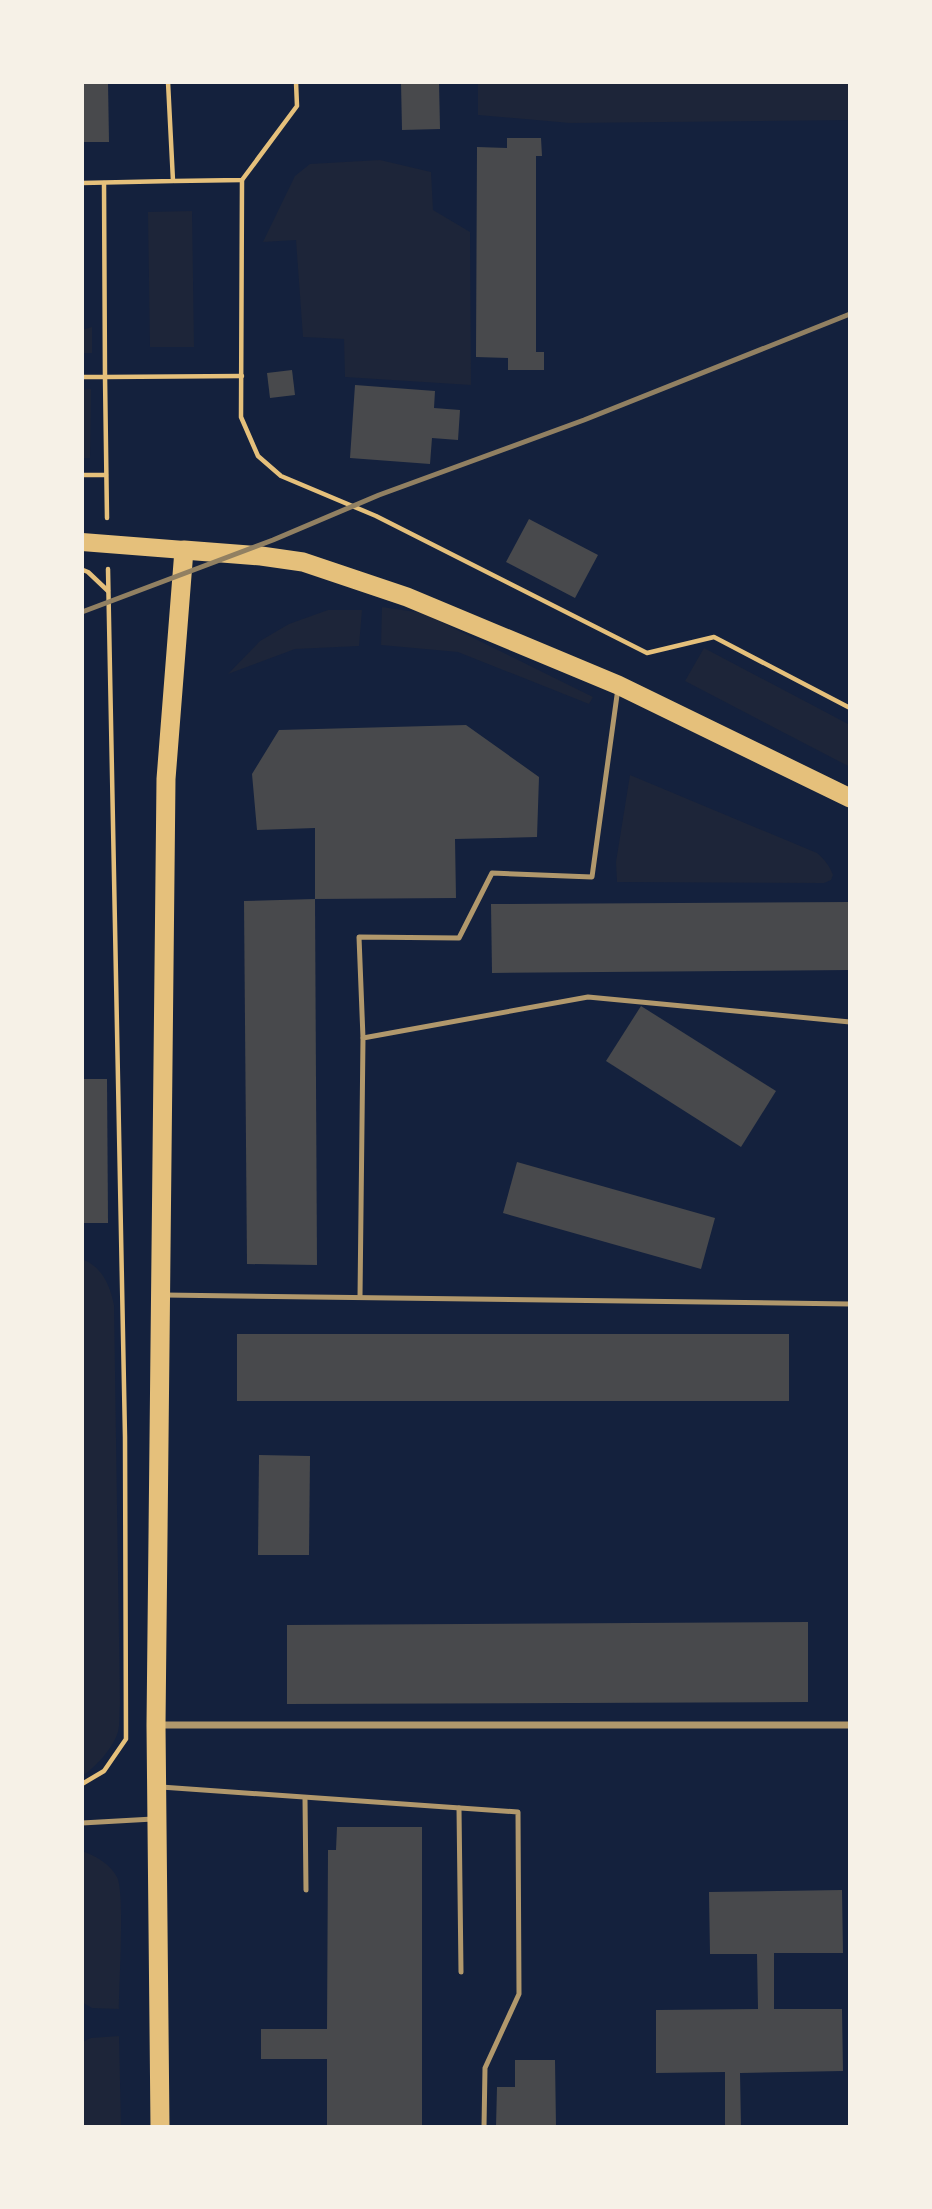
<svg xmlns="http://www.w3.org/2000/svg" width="932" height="2209" font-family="'Playfair Display',serif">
	<rect width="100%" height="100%" fill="#14213d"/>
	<g fill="#1d2539">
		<polygon points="478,82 850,82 850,120 570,123 478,115"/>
		<polygon points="380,160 431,172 433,210 470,232 471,385 345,377 344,339 303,337 296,240 263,242 295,176 310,164"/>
		<polygon points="192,211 194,347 150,347 148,212"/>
		<polygon points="92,327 92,353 82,353 82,330"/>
		<polygon points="91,389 90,458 82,458 82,390"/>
		<polygon points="382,607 423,613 593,697 589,704 458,652 381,645"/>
		<polygon points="328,610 362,610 359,646 295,649 228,674 260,641 289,624"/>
		<polygon points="704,648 850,725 850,767 685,681"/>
		<path d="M630,775l187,78c8,7 12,12 16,22l-2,5 -7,3 -207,-1 -1,-20z"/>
		<path d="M82,1259c20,8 28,26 32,46l6,399c-1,9 0,20 -2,28 -5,16 -22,35 -36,44z"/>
		<path d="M82,1851c14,5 27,12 35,26 8,16 2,108 2,132l-27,-1 -10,-6z"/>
		<polygon points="119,2036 121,2127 82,2127 82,2042 91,2038"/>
	</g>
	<g fill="#48494c">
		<polygon points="82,82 108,82 109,142 82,142"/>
		<polygon points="401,82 439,82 440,129 402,130"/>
		<polygon points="507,138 541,138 542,156 536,156 536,352 544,352 544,370 508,370 508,358 476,357 477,147 507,148"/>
		<polygon points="292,370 295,395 270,398 267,373"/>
		<polygon points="355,385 435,391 434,408 460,410 458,440 432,438 430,464 350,458"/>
		<polygon points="529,519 598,555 575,598 506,562"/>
		<polygon points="466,725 539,777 537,837 455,839 456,898 315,899 315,828 257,830 252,774 279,730"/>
		<polygon points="315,899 317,1265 247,1264 244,901"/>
		<polygon points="850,902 850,970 492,973 491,904"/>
		<polygon points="641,1006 776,1091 741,1147 606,1061"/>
		<polygon points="82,1079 107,1079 108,1223 82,1223"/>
		<polygon points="517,1162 715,1218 701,1269 503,1213"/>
		<rect x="237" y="1334" width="552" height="67"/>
		<polygon points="259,1455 310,1456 309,1555 258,1555"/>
		<polygon points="808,1622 808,1702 287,1704 287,1625"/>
		<polygon points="337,1827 422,1827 422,2127 327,2127 327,2059 261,2059 261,2029 327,2029 328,1850 336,1850"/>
		<polygon points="842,1890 843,1953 774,1953 774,2009 842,2009 843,2071 740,2073 741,2127 725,2127 725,2072 656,2073 656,2010 758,2009 757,1954 710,1954 709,1892"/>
		<polygon points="515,2060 555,2060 556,2127 496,2127 497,2087 515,2087"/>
	</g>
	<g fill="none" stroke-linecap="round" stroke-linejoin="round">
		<g stroke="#e5c07b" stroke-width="4.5">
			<polyline points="242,180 241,417 258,456 281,476 376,516 647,653 714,637 850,708"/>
			<polyline points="174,181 242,180 297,106 296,82"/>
			<polyline points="82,183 173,181 168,82"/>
			<polyline points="104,183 105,377 242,376"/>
			<polyline points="82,377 105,377 107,518"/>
			<polyline points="82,475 106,475"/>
			<polyline points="83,570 88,572 108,591"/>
			<polyline points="82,1784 104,1771 126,1739 125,1437 108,569"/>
		</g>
		<g stroke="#b1986c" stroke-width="5">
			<polyline points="363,1038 359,937 459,938 492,873 592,877 618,688"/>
			<polyline points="164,1295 850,1304"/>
			<polyline points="360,1297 363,1038 588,997 850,1022"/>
			<polyline points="161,1787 518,1812 519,1994 485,2068 484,2127"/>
			<polyline points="305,1798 306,1890"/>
			<polyline points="459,1808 461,1972"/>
			<polyline points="82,1823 153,1819"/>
		</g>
		<polyline stroke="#b1986c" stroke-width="7" points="157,1725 850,1725"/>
		<polyline stroke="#e5c07b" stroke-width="18" points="82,542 184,550"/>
		<polyline stroke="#e5c07b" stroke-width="19" points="160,2127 156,1725 166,779 184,550 261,556 303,562 407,597 618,685 850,798"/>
		<polyline stroke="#918062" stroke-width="5" points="82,612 273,540 379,495 584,420 850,314"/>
	</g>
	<rect width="932" height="2209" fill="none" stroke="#f6f1e7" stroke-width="168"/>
</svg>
